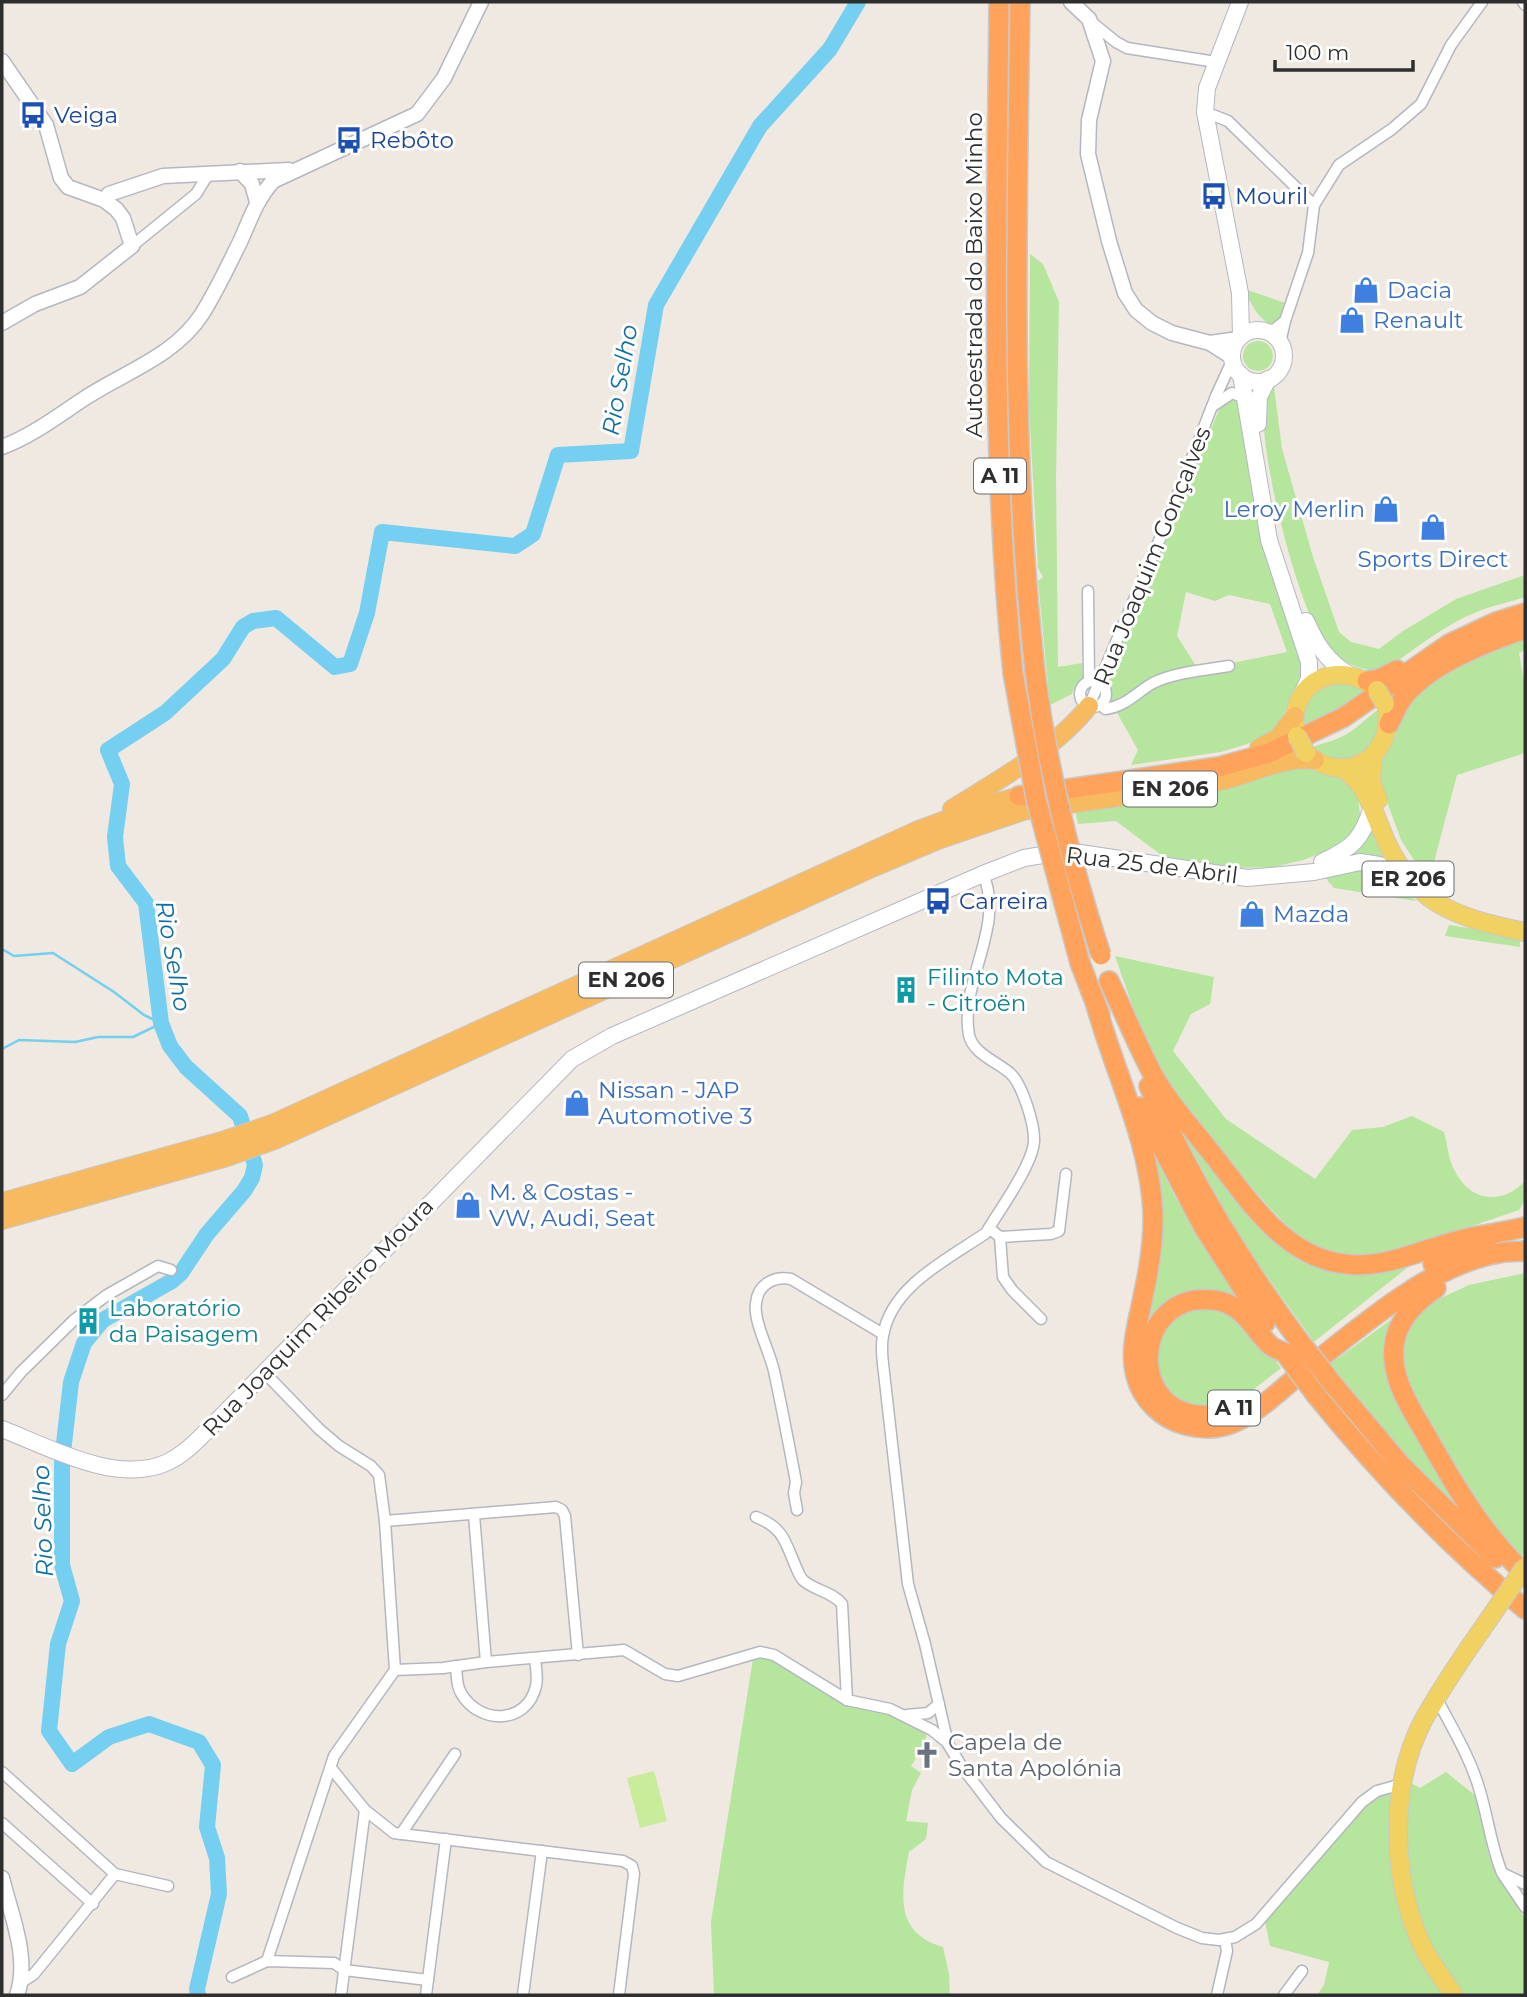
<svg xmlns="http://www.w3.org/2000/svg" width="1527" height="1997" font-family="Montserrat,sans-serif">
	<rect width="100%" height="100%" fill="#efe9e1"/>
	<g fill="#b6e59e">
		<polygon points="1030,254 1043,264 1059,302 1056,477 1058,667 1082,663 1083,680 1075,686 1072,694 1050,705 1038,581 1043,577 1038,568 1029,408"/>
		<path d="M1245,289l40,14 -6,17 -10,4c-13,-9 -19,-21 -24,-35z"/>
		<circle cx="1258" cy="356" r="15"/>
		<path d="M1274,387l8,62 31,108 26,75 12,10 28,7 24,-18 53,-32 69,-24v22c-15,5 -31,8 -46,14 -24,9 -48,26 -69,41 -12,8 -26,22 -42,18 -19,-4 -33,-13 -44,-28 -26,-34 -69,-201 -59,-242 2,-5 6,-10 9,-13z"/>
		<polygon points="1230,399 1238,402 1243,411 1256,504 1270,561 1304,654 1305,673 1290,698 1280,725 1266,738 1221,752 1131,765 1138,750 1116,711 1163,682 1232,667 1232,663 1287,652 1270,604 1229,595 1215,601 1186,592 1177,636 1198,669 1152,678 1122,700 1109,705 1107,684 1115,662 1220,407 1223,402"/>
		<polygon points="1525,634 1525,650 1519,653 1525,687 1525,753 1457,775 1430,877 1414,860 1401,840 1381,785 1378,772 1380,764 1395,737 1400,714 1430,680"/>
		<path d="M1339,681l17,3 14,9 -67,38c-2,-30 7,-42 36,-50z"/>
		<path d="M1379,709c0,6 2,12 1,18 -4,23 -31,38 -53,30 -5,-2 -9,-7 -14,-10 10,-4 20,-6 28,-10 15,-7 25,-19 38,-28z"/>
		<polygon points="1296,765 1303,765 1346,779 1357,792 1361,821 1353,836 1337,847 1303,860 1274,867 1232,868 1169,861 1116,821 1078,824 1075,810"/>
		<polygon points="1371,828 1385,861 1362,856 1347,856"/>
		<path d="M1349,869c34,1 44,9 67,32l-82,-13 -7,-8 -1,-5z"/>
		<polygon points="1449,925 1525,937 1525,942 1520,941 1520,947 1445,936"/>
		<path d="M1115,956l99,21 -4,27 -19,10 -18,37 53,68 89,60 37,-49 31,-3 29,-11 32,16c3,11 4,23 8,33 14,35 47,43 73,16v19l-6,10 -70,24 -75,21 -31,2 -41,-16 -33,-34 -65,-75 -37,-46 -27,-58z"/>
		<polygon points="1174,1118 1291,1253 1406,1265 1408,1267 1314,1342 1241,1240"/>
		<polygon points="1150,1146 1175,1197 1239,1301 1213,1293 1143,1335"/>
		<polygon points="1525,1273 1525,1551 1520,1559 1487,1521 1410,1390 1403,1352 1410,1324 1428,1304 1469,1285"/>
		<path d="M1221,1307l42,37 18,24c-20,15 -55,48 -83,41 -11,-2 -24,-13 -34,-19l-11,-42 6,-16 24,-21z"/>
		<polygon points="1399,1314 1388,1346 1472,1526 1416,1471 1330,1364"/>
		<path d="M768,1657l79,47 44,11 36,19 -3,11 -13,21 10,7 -9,17 -6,31 22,2 -2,16 -17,13c-8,42 -15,81 34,95l6,27 1,21h-236l-3,-73 42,-263z"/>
		<polygon points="1446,1772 1477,1797 1488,1852 1496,1875 1525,1918 1525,1995 1317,1995 1324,1985 1329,1962 1270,1946 1265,1921 1372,1798 1411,1783 1420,1788"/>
	</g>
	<polygon fill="#c9ec9a" points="654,1771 667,1821 640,1828 627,1778"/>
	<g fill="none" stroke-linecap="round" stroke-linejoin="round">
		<g stroke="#75cff0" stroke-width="2.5">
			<polyline points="2,949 14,956 53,953 114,992 144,1015 161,1023"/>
			<polyline points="2,1049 19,1040 75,1042 98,1037 133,1037 160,1024"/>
		</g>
		<polyline stroke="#75cff0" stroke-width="16" points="198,1995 197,1989 219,1894 217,1858 207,1827 213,1765 199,1742 149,1724 109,1737 72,1764 49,1731 58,1644 72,1601 62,1565 62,1461 71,1382 84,1343 103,1320 172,1281 181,1273 207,1234 244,1191 252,1178 255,1165 240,1116 186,1067 170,1046 161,1023 146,903 118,866 115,837 122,784 108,750 165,713 223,659 243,627 253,621 276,618 335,667 350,664 367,613 382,532 515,546 533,534 558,455 631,451 656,305 760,126 830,49 858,2"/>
		<defs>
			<g id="minor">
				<polyline points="1523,2 1525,5"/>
				<polyline points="1089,20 1116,42 1127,48 1216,62"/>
				<polyline points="1205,112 1228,121 1314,205"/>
				<polyline points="132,246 196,194 209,173"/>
				<polyline points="1270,333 1285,321"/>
				<polyline points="1280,343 1285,321 1308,253 1314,205 1339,165 1392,129 1421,104 1451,45 1482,2"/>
				<polyline points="1214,405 1232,393 1245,398"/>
				<polyline points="1088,591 1089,681"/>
				<circle cx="1093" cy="694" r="13"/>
				<path d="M1101,704l4,5c20,-2 32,-17 48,-26 22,-11 52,-13 76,-17"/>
				<polyline points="1089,706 1167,522 1216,396 1232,361"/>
				<path d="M983,874c23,53 -24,107 -14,161 4,19 29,27 42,39 11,11 23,48 23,65 1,22 -33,69 -45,89l-3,5c-38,26 -95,53 -103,103 -2,9 -1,19 0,28l25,220 17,60 23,100 14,23 39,51 45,44 131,66 25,10 17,2 16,-3 21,-13 106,-122 15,-11 25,-7"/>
				<polyline points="989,1228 1000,1237 1051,1234 1059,1231 1066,1174"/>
				<polyline points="1000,1237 1003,1277 1012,1290 1041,1319"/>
				<polyline points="264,1372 319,1429 339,1446 371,1466 379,1475 385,1521 395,1670"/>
				<polyline points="2,1395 21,1372 74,1320 107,1295 158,1266 171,1270"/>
				<path d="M797,1510l-3,-17 2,-11c-7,-37 -14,-74 -22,-111 -4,-19 -21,-50 -18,-68 2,-19 18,-27 35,-24l92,55"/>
				<polyline points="474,1515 486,1662"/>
				<path d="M756,1517c28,11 29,25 40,50 2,5 4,11 8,14 12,10 29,11 38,23l5,96"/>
				<polyline points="385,1521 556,1507 562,1510 565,1516 578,1655"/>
				<path d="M456,1666c1,9 0,19 5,27 18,32 66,32 75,-7 2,-9 0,-18 -1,-27"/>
				<polyline points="395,1670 443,1668 486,1662 624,1650 665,1674 678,1676 760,1652 774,1655 847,1700 890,1709 932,1730 948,1743"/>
				<path d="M1437,1699c15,29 33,58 42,89 9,29 12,58 23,85l23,11"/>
				<polyline points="907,1715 928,1713 939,1704"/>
				<polyline points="331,1768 365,1810 394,1833 623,1861 632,1866 634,1874 619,1995"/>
				<polyline points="2,1772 115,1874 168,1886"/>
				<polyline points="2,1823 93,1904"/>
				<polyline points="401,1834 455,1754"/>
				<polyline points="1504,1876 1525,1907"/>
				<polyline points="267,1961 334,1756 395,1670"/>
				<polyline points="232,1977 267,1961 334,1963 344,1970 428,1980"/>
				<polyline points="22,1982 34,1974 115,1874"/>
				<polyline points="341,1995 365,1810"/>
				<polyline points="426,1995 446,1839"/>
				<polyline points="523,1995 542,1851"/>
				<polyline points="1217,1995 1227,1951 1225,1939"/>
				<polyline points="1284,1995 1302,1971"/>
			</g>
			<g id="tertiary">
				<polyline points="1071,2 1089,19 1103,61 1089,120 1088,154 1109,241 1125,293 1136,310 1152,323 1172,333 1210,343 1238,339"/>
				<polyline points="2,61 46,125 61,178 68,187 104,200 116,209 123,218 132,246 80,287 35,304 2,323"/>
				<polyline points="240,171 252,184 257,202"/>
				<polyline points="104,200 109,194 163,176 289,170"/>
				<polyline points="1210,343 1232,357"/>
				<path d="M2,447c30,-11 57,-32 83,-49 40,-26 90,-42 117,-84 14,-22 26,-48 38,-72 10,-22 16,-42 33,-61l144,-67 27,-36 37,-76"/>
				<path d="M2,1878c9,37 28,80 15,117"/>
			</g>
			<g id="secondary">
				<polyline points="1240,2 1207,88 1205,112 1240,293 1241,336"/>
				<circle cx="1258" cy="356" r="26"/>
				<polyline points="1241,375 1269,540 1309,662 1309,679 1302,694"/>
				<polyline points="1258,424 1259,397 1268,379"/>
				<path d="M1306,621c11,24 21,41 44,54"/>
				<path d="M1322,862c31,-14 40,-23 50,-55"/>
				<path d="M2,1429c47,18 116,57 166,33 17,-8 29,-22 42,-34l362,-369 40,-23 371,-162 41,-16 43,-7 180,27 67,-6 46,-10 19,3 29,14"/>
			</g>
			<g id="primary">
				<path d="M1295,730c-6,-50 46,-72 82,-40"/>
				<path d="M1306,753c37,34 87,6 81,-43"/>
				<polyline points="1373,756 1371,780 1378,800"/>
				<path d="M1341,768c23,13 30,37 40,61 29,74 72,88 144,103"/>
				<path d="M1454,1995c-12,-17 -26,-35 -34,-54 -29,-68 -31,-158 5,-224 17,-29 36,-58 55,-85"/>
			</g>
			<g id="trunk">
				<polyline points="1259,748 1278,738 1295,716"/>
				<path d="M952,809c45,-28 104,-61 137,-103"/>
				<polyline points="2,1202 222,1141 272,1124 916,831 978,808 1033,792"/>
				<path d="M2,1220l225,-63 50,-18 595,-271 66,-28 85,-29c66,-11 133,-17 198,-30 31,-7 62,-25 94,-21"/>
			</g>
			<g id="motorway">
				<path d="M999,2c-2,223 -9,448 14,671"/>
				<path d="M1020,2c-3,222 -10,447 15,669"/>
				<polyline points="1367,681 1379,679 1397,670"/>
				<path d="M1389,724c5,-10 9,-20 16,-29 27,-32 82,-53 120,-66"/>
				<polyline points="1019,796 1218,767 1269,753 1344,717 1449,644 1496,622 1525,613"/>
				<polyline points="1080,963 1100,1015"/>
				<path d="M1109,981c16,33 30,69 48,101 15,25 34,45 52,68 35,43 69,102 129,113 46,9 86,-16 130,-25 19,-4 38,-6 57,-11"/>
				<path d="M1096,1005c19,69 54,136 57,208 1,29 -4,57 -10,84 -5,26 -14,53 -7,79 6,24 26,43 50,49 15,4 32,4 47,-2 22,-9 42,-28 60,-43 38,-30 74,-61 114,-87 23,-16 64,-36 92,-40 8,-2 18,-1 26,-2"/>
				<path d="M1149,1086c39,89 90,173 148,252"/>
				<polyline points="1141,1107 1204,1228 1265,1323"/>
				<polyline points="1433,1264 1492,1235"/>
				<path d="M1436,1288c-21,14 -39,32 -42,58 -4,34 19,66 35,94 27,48 55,95 96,134"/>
				<polyline points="1332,1383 1401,1465 1495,1558"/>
				<path d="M1316,1395c63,78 132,150 209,214"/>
				<path d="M1210,1415c-87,5 -78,-125 3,-115 32,4 38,28 58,46 4,3 10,5 14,7"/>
			</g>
		</defs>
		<use href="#minor" stroke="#b4b7c1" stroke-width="13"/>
		<use href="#tertiary" stroke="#b4b7c1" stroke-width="17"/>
		<use href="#secondary" stroke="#b4b7c1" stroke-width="18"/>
		<use href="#primary" stroke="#c9c9c9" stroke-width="20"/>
		<use href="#trunk" stroke="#c9c9c9" stroke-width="20"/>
		<use href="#motorway" stroke="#c9c9c9" stroke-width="22"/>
		<use href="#minor" stroke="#fff" stroke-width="10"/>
		<use href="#tertiary" stroke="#fff" stroke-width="14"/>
		<use href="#secondary" stroke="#fff" stroke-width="16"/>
		<use href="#primary" stroke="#f2d163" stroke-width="18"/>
		<use href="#trunk" stroke="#f8ba60" stroke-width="18"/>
		<use href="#motorway" stroke="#ffa35c" stroke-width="19"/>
		<defs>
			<g id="primary-bridge">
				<polyline points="1377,690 1385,704"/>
				<polyline points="1297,736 1306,753"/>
				<polyline points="1480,1632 1525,1567"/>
			</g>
			<g id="motorway-bridge">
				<path d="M1035,671c12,97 36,192 66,284"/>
				<polyline points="1013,673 1036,799 1080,963"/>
				<polyline points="1297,1338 1332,1383"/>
				<polyline points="1285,1353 1316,1395"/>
			</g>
		</defs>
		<use href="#primary-bridge" stroke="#c9c9c9" stroke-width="20" stroke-linecap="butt"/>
		<use href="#motorway-bridge" stroke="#c9c9c9" stroke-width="22" stroke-linecap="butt"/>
		<use href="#primary-bridge" stroke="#f2d163" stroke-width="18"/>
		<use href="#motorway-bridge" stroke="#ffa35c" stroke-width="19"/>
	</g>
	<defs>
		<symbol id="bus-bare" viewBox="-9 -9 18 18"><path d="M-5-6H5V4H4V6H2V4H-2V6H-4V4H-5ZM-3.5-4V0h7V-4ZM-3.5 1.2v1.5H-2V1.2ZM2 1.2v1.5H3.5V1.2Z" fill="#1a4fb4" stroke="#fff" stroke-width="2.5" paint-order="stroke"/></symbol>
		<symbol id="shop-bare" viewBox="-9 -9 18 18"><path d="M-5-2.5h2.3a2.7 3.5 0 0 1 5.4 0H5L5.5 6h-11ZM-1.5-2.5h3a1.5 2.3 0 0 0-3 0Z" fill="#3f7fe0" stroke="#fff" stroke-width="2.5" paint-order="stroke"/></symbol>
		<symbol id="building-bare" viewBox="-9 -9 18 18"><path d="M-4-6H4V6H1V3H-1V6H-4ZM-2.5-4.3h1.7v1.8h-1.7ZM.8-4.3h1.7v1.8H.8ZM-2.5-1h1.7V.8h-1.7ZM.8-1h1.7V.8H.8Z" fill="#0f9aa8" stroke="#fff" stroke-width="2.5" paint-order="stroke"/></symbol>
		<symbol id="church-bare" viewBox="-9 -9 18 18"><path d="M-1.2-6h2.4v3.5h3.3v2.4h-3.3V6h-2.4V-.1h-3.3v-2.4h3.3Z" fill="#6b7280" stroke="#fff" stroke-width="2.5" paint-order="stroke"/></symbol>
	</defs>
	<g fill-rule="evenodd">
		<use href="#bus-bare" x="14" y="96" width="38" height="38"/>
		<use href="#bus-bare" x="330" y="121" width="38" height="38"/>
		<use href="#bus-bare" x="1195" y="177" width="38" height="38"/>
		<use href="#shop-bare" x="1347" y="271" width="38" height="38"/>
		<use href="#shop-bare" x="1333" y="301" width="38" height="38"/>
		<use href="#shop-bare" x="1367" y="490" width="38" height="38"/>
		<use href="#shop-bare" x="1414" y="508" width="38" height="38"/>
		<use href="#bus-bare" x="919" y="882" width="38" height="38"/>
		<use href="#shop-bare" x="1233" y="895" width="38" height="38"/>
		<use href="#building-bare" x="887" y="971" width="38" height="38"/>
		<use href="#shop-bare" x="558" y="1084" width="38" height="38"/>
		<use href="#shop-bare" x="449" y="1186" width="38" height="38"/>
		<use href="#building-bare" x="69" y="1302" width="38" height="38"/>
		<use href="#church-bare" x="908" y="1736" width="38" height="38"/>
	</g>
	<g text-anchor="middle" stroke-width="6" stroke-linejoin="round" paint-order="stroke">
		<g fill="#fff" stroke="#6d6d6d" stroke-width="2">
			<rect x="974" y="458.5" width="52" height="35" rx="5"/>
			<rect x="1123" y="771.5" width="94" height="35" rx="5"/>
			<rect x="1362.5" y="861.5" width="91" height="35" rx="5"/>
			<rect x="579" y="962.5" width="94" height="35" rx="5"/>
			<rect x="1208" y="1390.5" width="52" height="35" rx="5"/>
		</g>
		<g font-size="21" font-weight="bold" fill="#2e2e2e">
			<text x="1000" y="483">A 11</text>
			<text x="1170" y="796">EN 206</text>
			<text x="1408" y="886">ER 206</text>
			<text x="626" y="987">EN 206</text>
			<text x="1234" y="1415">A 11</text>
		</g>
		<g font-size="23" fill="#164399" stroke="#fff" text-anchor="start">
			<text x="54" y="123">Veiga</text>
			<text x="370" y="148">Rebôto</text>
			<text x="1235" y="204">Mouril</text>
			<text x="959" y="909">Carreira</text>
		</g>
		<g font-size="23" fill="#2e2e2e" stroke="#fff">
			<text transform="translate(974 275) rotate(-90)" y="8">Autoestrada do Baixo Minho</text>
			<text transform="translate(1152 556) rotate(-68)" y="8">Rua Joaquim Gonçalves</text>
			<text transform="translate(1152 865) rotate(7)" y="8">Rua 25 de Abril</text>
			<text transform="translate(318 1317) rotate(-46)" y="8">Rua Joaquim Ribeiro Moura</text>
		</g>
		<g font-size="23" fill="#366cbe" stroke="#fff" text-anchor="start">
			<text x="1387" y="298">Dacia</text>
			<text x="1373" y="328">Renault</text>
			<text x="1365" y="517" text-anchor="end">Leroy Merlin</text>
			<text x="1433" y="567" text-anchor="middle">Sports Direct</text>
			<text x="1273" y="922">Mazda</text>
			<text x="598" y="1098">Nissan - JAP<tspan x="598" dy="26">Automotive 3</tspan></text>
			<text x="489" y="1200">M. &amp; Costas -<tspan x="489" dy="26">VW, Audi, Seat</tspan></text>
		</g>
		<g font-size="23" fill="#0d838f" stroke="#fff" text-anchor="start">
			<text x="927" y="985">Filinto Mota<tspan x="927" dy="26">- Citroën</tspan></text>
			<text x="109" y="1316">Laboratório<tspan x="109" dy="26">da Paisagem</tspan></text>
		</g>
		<g font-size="23" fill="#5b616d" stroke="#fff" text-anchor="start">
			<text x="948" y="1750">Capela de<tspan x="948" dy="26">Santa Apolónia</tspan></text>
		</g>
		<g font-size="24" font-style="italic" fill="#0d6fa3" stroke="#fff">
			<text transform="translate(620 380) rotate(-80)" y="8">Rio Selho</text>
			<text transform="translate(173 956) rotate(80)" y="8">Rio Selho</text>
			<text transform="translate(43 1521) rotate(-92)" y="8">Rio Selho</text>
		</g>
	</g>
	<rect width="1527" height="1997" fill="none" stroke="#2e2e2e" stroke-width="7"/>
	<path d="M1275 60v10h138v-10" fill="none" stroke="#2e2e2e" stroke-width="3.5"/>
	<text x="1286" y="60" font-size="21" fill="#2e2e2e" stroke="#ffffff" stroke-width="5" paint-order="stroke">100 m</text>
</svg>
